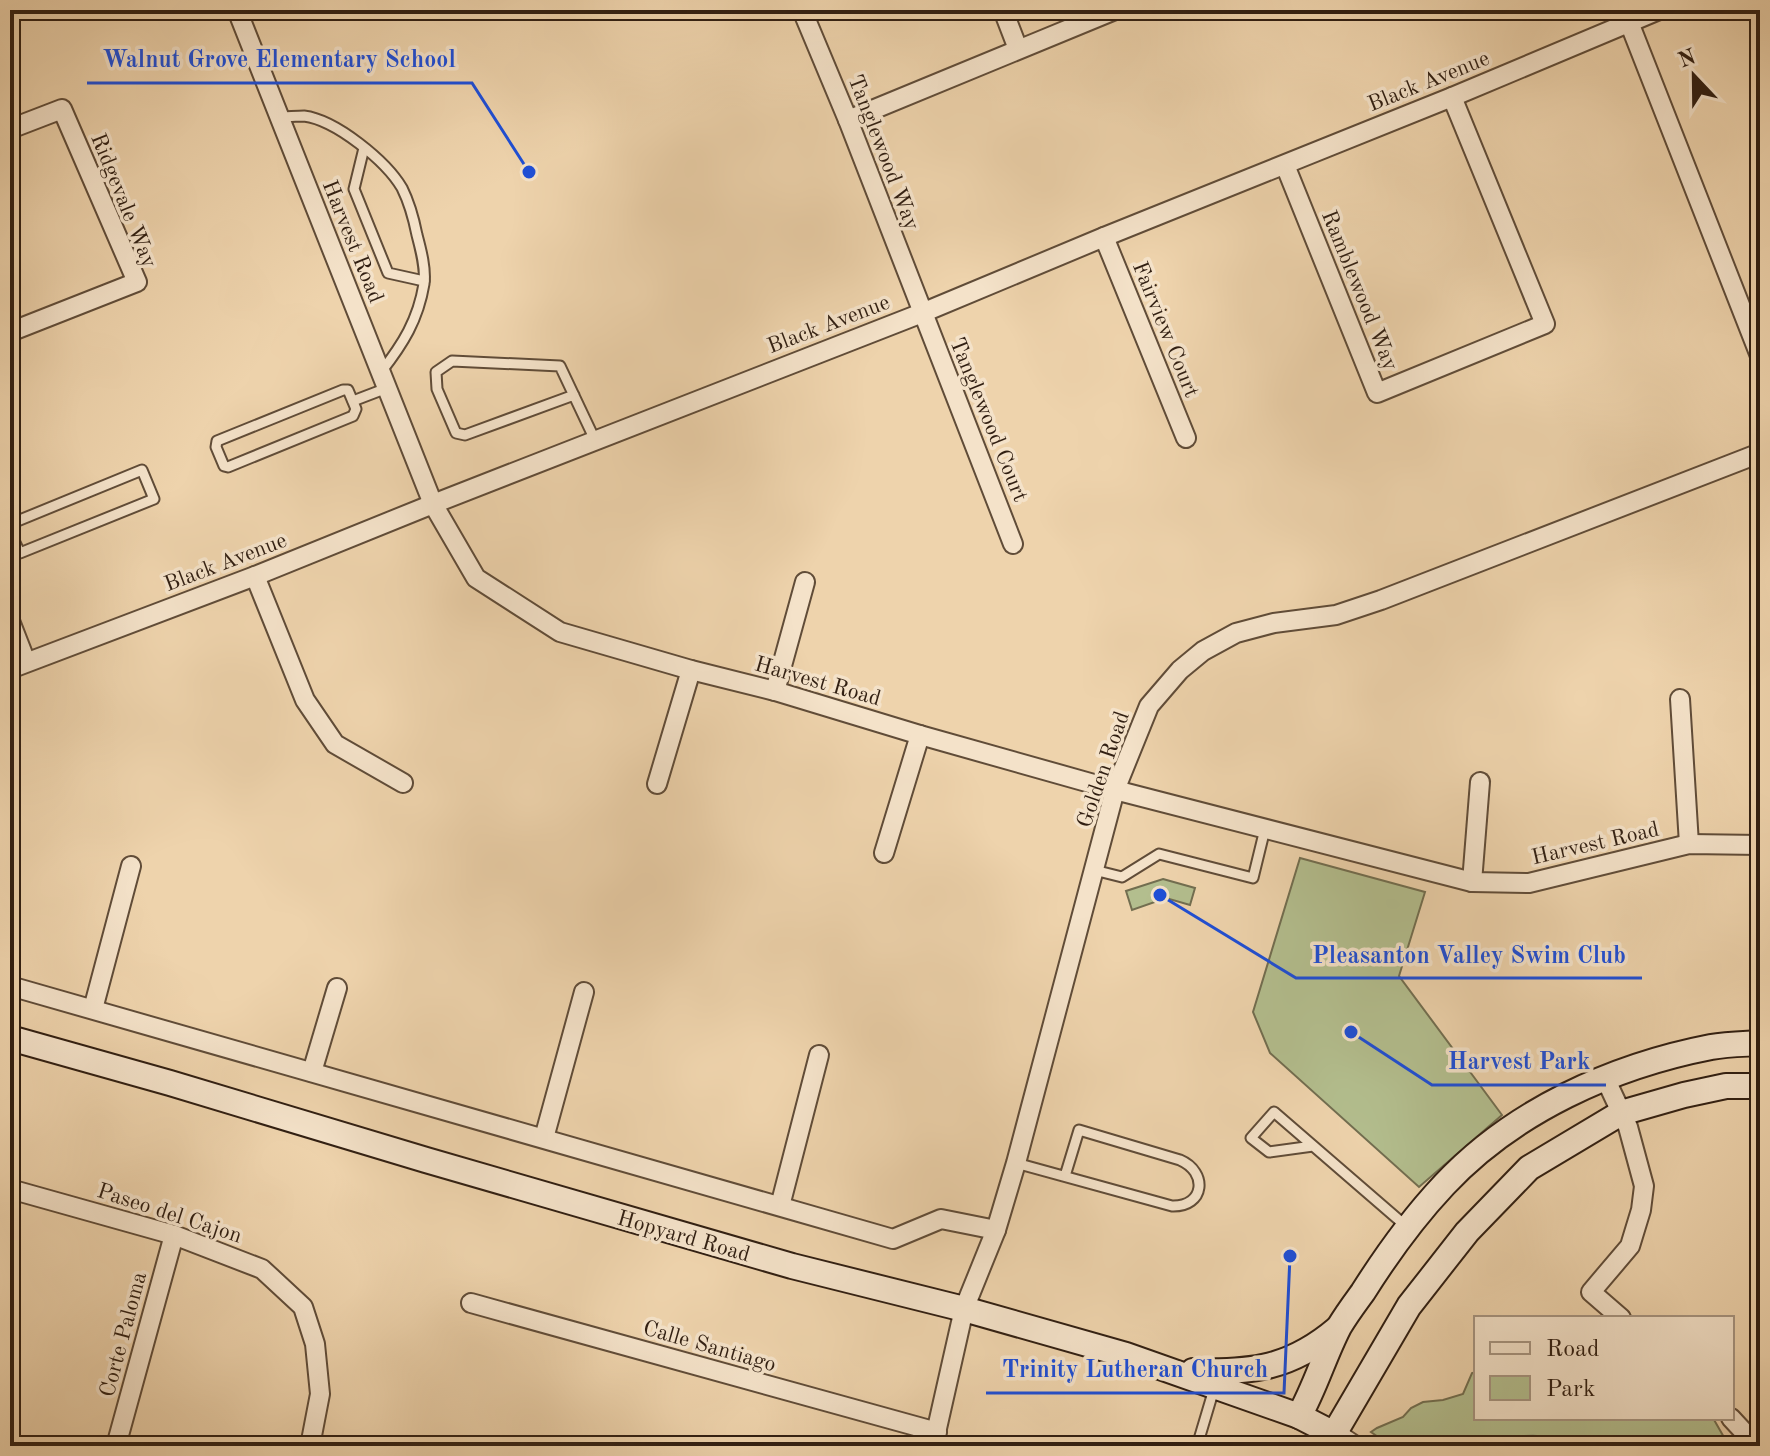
<svg xmlns="http://www.w3.org/2000/svg" width="1770" height="1456" font-family="'Old Standard TT',serif">
	<rect width="100%" height="100%" fill="#eed3ac"/>
	<filter id="stains"><feTurbulence type="fractalNoise" baseFrequency=".0025" numOctaves="4"/><feColorMatrix values="0 0 0 0 .2 0 0 0 0 .09 0 0 0 0 .02 0 0 0 .5 -.17"/></filter>
	<radialGradient id="worn" r=".72"><stop offset=".6" stop-color="#630" stop-opacity="0"/><stop offset="1" stop-color="#630" stop-opacity=".3"/></radialGradient>
	<g fill="#b3be8e" stroke="#726e50" stroke-width="2">
		<polygon points="1300,858 1425,892 1399,976 1502,1115 1419,1187 1270,1053 1253,1012"/>
		<polygon points="1163,879 1195,888 1190,905 1166,898 1132,910 1126,891"/>
		<polygon points="1476,1372 1476,1418 1713,1418 1729,1446 1391,1446 1371,1432 1377,1428 1403,1417 1411,1408 1423,1402 1443,1400 1463,1394 1472,1373"/>
	</g>
	<g fill="none" stroke-linecap="round" stroke-linejoin="round">
		<path stroke="#6f7a6f" stroke-width="5" d="M1477,1446c38,-13 82,-10 120,0"/>
		<defs>
			<g id="service">
				<path d="M279,117c8,0 17,-1 25,-1 32,4 82,45 98,72 7,14 12,32 15,47 4,15 9,34 7,49 -6,36 -21,60 -43,88"/>
				<polyline points="364,148 354,189 388,273 424,281"/>
				<polygon points="343,390 348,390 356,409 353,416 228,467 224,466 216,447 217,441"/>
				<polyline points="574,395 465,435 456,433 437,389 436,372 452,361 560,366 595,440"/>
				<polyline points="353,401 387,388"/>
				<polyline points="10,524 142,470 154,499 20,553 10,532"/>
				<polyline points="1094,870 1122,877 1159,854 1253,878 1265,829"/>
				<polyline points="1313,1146 1269,1152 1251,1138 1274,1112 1407,1227"/>
				<path d="M1016,1163l156,43c33,1 36,-34 8,-46l-101,-30 -14,46"/>
				<polyline points="1197,1446 1214,1389"/>
			</g>
			<g id="minor">
				<polyline points="237,10 433,504 476,578 560,632 691,670 775,691 920,735 1115,790 1472,882 1529,883 1689,844 1760,845"/>
				<polyline points="802,10 848,120 1013,544"/>
				<polyline points="1003,10 1018,49"/>
				<polyline points="1625,12 1760,356"/>
				<polyline points="848,120 1115,10"/>
				<polyline points="10,129 62,109 137,282 10,332"/>
				<polyline points="1285,165 1377,393 1545,324 1452,97"/>
				<polyline points="1104,237 1186,438"/>
				<polyline points="255,576 305,700 335,744 403,783"/>
				<polyline points="10,621 26,662"/>
				<polyline points="10,669 255,576 433,504 922,313 1104,237 1452,97 1659,10"/>
				<polyline points="775,691 805,582"/>
				<polyline points="1680,699 1689,844"/>
				<polyline points="657,784 691,670"/>
				<polyline points="884,853 920,735"/>
				<polyline points="1472,882 1480,782"/>
				<polyline points="10,986 893,1239 941,1219 996,1230"/>
				<polyline points="93,1009 131,866"/>
				<polyline points="312,1072 337,988"/>
				<polyline points="1605,1078 1628,1127 1644,1186 1641,1210 1630,1246 1591,1292 1621,1318"/>
				<polyline points="544,1138 584,992"/>
				<polyline points="10,1189 174,1235 262,1269 303,1307 315,1344 320,1394 310,1446"/>
				<polyline points="780,1206 819,1055"/>
				<polyline points="471,1303 937,1432"/>
				<polyline points="1731,1418 1757,1446"/>
				<polyline points="116,1446 174,1235"/>
				<polyline points="933,1446 964,1309 996,1230 1016,1163 1115,790 1149,706 1180,670 1203,651 1236,633 1274,623 1336,615 1381,600 1760,453"/>
			</g>
			<polyline id="tertiary" points="1334,1434 1352,1446"/>
			<g id="secondary">
				<polyline points="10,1038 170,1083 426,1160 792,1266 964,1309 1126,1355 1299,1416 1334,1434 1409,1306 1467,1232 1529,1168 1621,1113 1684,1095 1726,1086 1760,1086"/>
				<path d="M1193,1371c59,2 98,-3 144,-42"/>
				<path d="M1299,1416c16,-28 25,-60 40,-89 7,-12 16,-24 24,-35 24,-38 50,-74 81,-107 69,-74 169,-119 267,-138 16,-3 33,-3 49,-4"/>
			</g>
		</defs>
		<use href="#service" stroke="#604c38" stroke-width="13"/>
		<use href="#minor" stroke="#604c38" stroke-width="22"/>
		<use href="#tertiary" stroke="#604c38" stroke-width="26"/>
		<use href="#secondary" stroke="#311f12" stroke-width="28"/>
		<use href="#service" stroke="#f4e2c9" stroke-width="9"/>
		<use href="#minor" stroke="#f4e2c9" stroke-width="18"/>
		<use href="#tertiary" stroke="#f4e2c9" stroke-width="22"/>
		<use href="#secondary" stroke="#f4e2c9" stroke-width="24"/>
	</g>
	<g text-anchor="middle" stroke-width="7" stroke-linejoin="round" paint-order="stroke">
		<g font-size="22" fill="#311f12" stroke="#f4e2c9">
			<text transform="translate(1428 80) rotate(-22)" y="8">Black Avenue</text>
			<text transform="translate(885 152) rotate(69)" y="8">Tanglewood Way</text>
			<text transform="translate(125 200) rotate(68)" y="8">Ridgevale Way</text>
			<text transform="translate(354 241) rotate(68)" y="8">Harvest Road</text>
			<text transform="translate(1361 290) rotate(68)" y="8">Ramblewood Way</text>
			<text transform="translate(828 323) rotate(-21)" y="8">Black Avenue</text>
			<text transform="translate(1167 329) rotate(68)" y="8">Fairview Court</text>
			<text transform="translate(990 419) rotate(68)" y="8">Tanglewood Court</text>
			<text transform="translate(225 561) rotate(-21)" y="8">Black Avenue</text>
			<text transform="translate(818 680) rotate(16)" y="8">Harvest Road</text>
			<text transform="translate(1102 769) rotate(-71)" y="8">Golden Road</text>
			<text transform="translate(1595 842) rotate(-13)" y="8">Harvest Road</text>
			<text transform="translate(170 1212) rotate(18)" y="8">Paseo del Cajon</text>
			<text transform="translate(684 1235) rotate(16)" y="8">Hopyard Road</text>
			<text transform="translate(122 1334) rotate(-75)" y="8">Corte Paloma</text>
			<text transform="translate(710 1345) rotate(16)" y="8">Calle Santiago</text>
		</g>
	</g>
	<path fill="none" stroke="#1d4ed8" stroke-width="3" d="M529 172L472 83H87M1160 895L1296 978H1642M1351 1032L1432 1085H1606M1290 1256L1284 1393H986"/>
	<g fill="#1d4ed8" stroke="#f4e2c9" stroke-width="3">
		<circle cx="529" cy="172" r="8"/>
		<circle cx="1160" cy="895" r="8"/>
		<circle cx="1351" cy="1032" r="8"/>
		<circle cx="1290" cy="1256" r="8"/>
	</g>
	<g font-size="24" text-anchor="middle" font-weight="bold" fill="#1d4ed8" stroke="#f4e2c9" stroke-width="7" stroke-linejoin="round" paint-order="stroke">
		<text x="279" y="67">Walnut Grove Elementary School</text>
		<text x="1469" y="963">Pleasanton Valley Swim Club</text>
		<text x="1519" y="1069">Harvest Park</text>
		<text x="1135" y="1377">Trinity Lutheran Church</text>
	</g>
	<rect width="1770" height="1456" fill="none" stroke="#eed3ac" stroke-width="40"/>
	<rect x="12" y="12" width="1746" height="1432" fill="none" stroke="#311f12" stroke-width="4"/>
	<rect x="20" y="20" width="1730" height="1416" fill="none" stroke="#311f12" stroke-width="2"/>
	<rect x="1474" y="1316" width="260" height="104" fill="#f4e2c9" stroke="#a69480" stroke-width="2"/>
	<rect x="1490" y="1342" width="40" height="12" fill="#f4e2c9" stroke="#a69480" stroke-width="2"/>
	<text x="1546" y="1356" font-size="24" fill="#311f12">Road</text>
	<rect x="1490" y="1376" width="40" height="24" fill="#b3be8e" stroke="#a69480" stroke-width="2"/>
	<text x="1546" y="1396" font-size="24" fill="#311f12">Park</text>
	<g transform="translate(1694 76) rotate(338)" stroke="#f4e2c9" stroke-width="6" paint-order="stroke">
	<path d="M0-6L14 30L0 20L-14 30Z" fill="#311f12"/>
	<text y="-12" font-size="22" font-weight="bold" text-anchor="middle" fill="#311f12">N</text>
	</g>
	<rect width="100%" height="100%" filter="url(#stains)"/>
	<rect width="100%" height="100%" fill="url(#worn)"/>
</svg>
